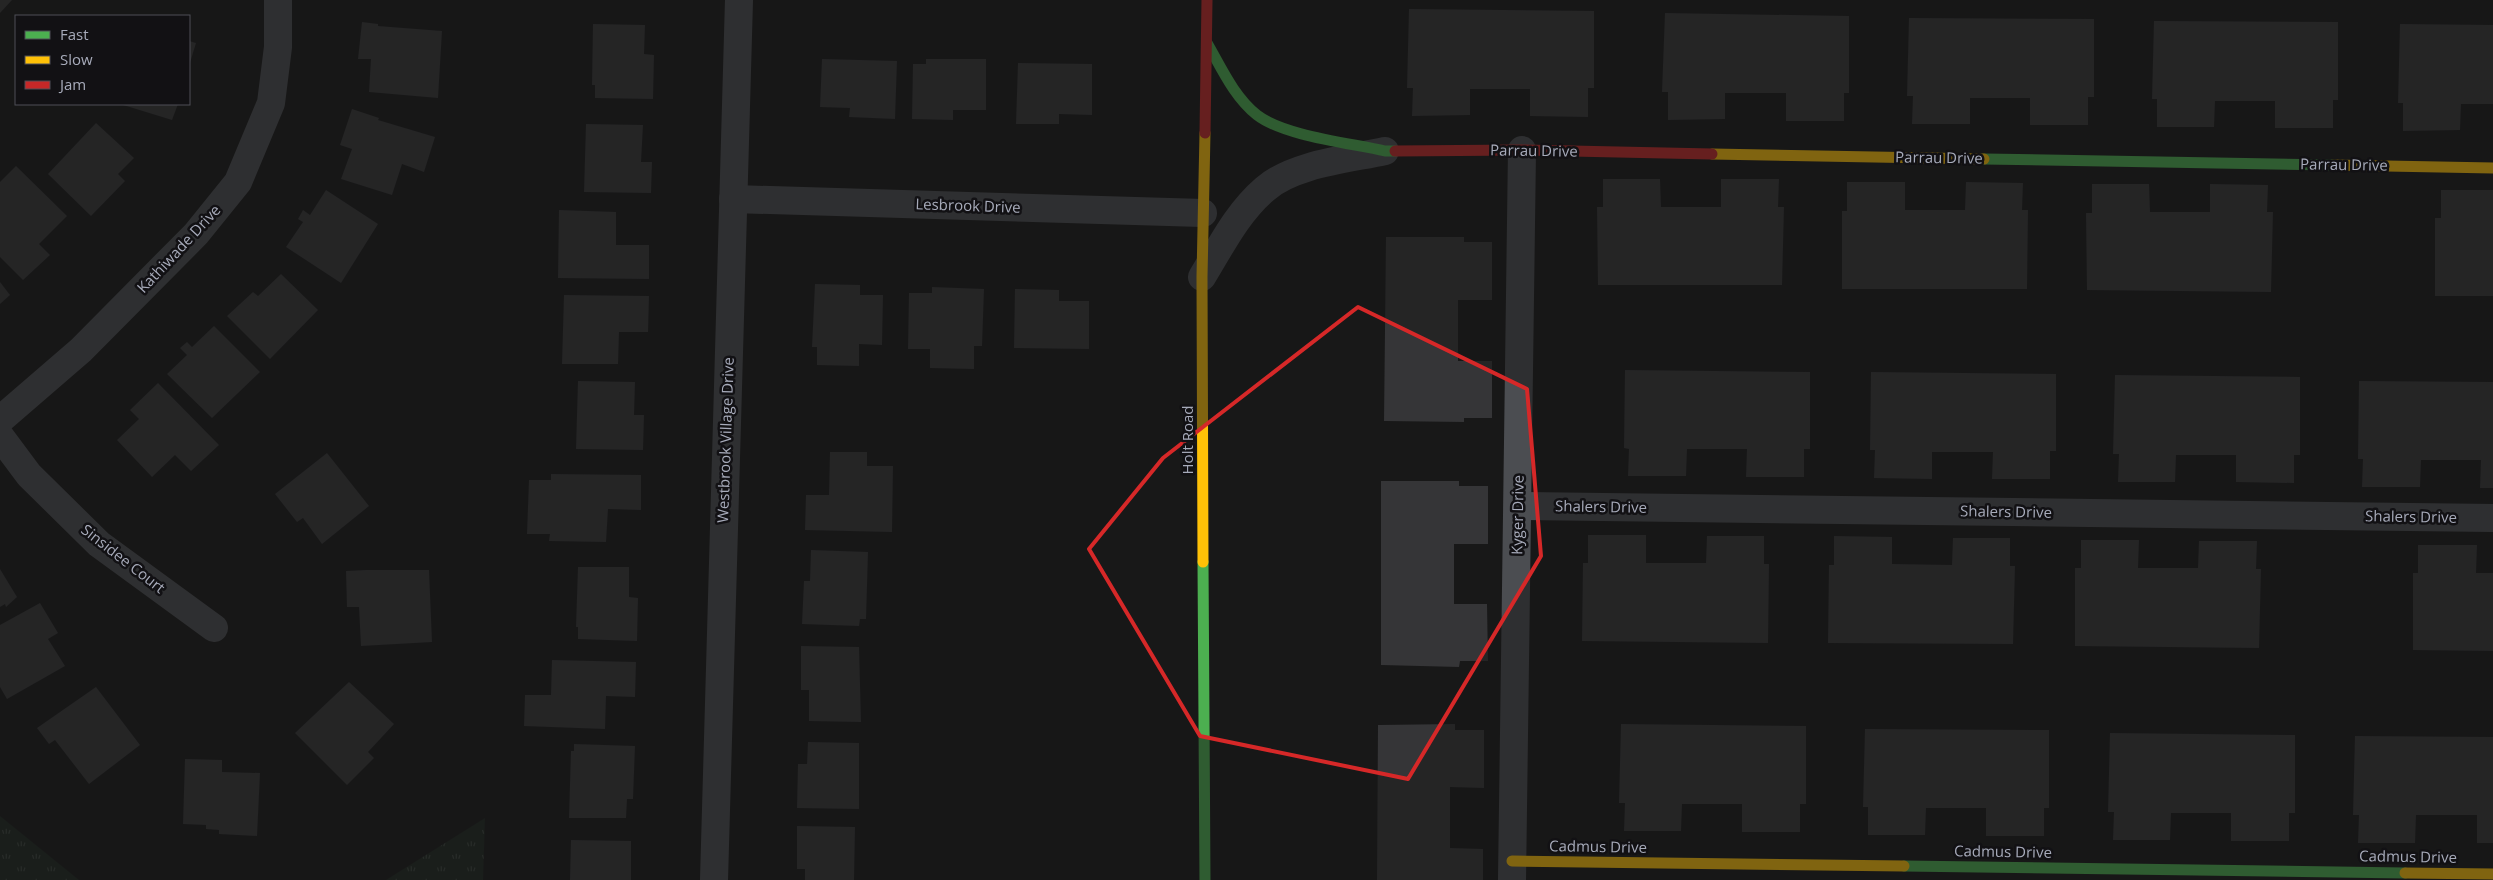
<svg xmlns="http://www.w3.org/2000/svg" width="2493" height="880" font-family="'Open Sans',sans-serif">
	<defs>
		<pattern id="grass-tufts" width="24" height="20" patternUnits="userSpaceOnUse" patternTransform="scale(1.25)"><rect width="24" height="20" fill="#1d261f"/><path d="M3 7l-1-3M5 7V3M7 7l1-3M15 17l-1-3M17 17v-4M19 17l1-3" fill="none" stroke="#3b433d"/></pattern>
	</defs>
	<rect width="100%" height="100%" fill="#181818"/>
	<g fill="url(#grass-tufts)">
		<polygon points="0,816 79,880 0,880"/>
		<polygon points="485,818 483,880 386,880"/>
	</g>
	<g fill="#353537">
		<polygon points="0,0 12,0 0,13"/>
		<polygon points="1409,9 1594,11 1594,88 1588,88 1588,117 1530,116 1530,89 1470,89 1470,115 1412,116 1413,88 1407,88"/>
		<polygon points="1665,13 1849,16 1849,93 1844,93 1844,121 1786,121 1786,93 1725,93 1725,119 1668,120 1668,92 1662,92"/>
		<polygon points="1909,18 2094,19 2094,97 2088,97 2088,125 2030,125 2030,98 1970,98 1970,124 1912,124 1913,96 1907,96"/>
		<polygon points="2154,21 2338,22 2338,100 2333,100 2333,128 2275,128 2275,101 2215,101 2214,127 2157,127 2157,99 2152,99"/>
		<polygon points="362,22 378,24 378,26 442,31 438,98 369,92 371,59 358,59"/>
		<polygon points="593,24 645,25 644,54 654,55 653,99 595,98 595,85 592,85"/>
		<polygon points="2400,24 2493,25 2493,104 2461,104 2460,130 2403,131 2403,103 2398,103"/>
		<polygon points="189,41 196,43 189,66"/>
		<polygon points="822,59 897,61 895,119 849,117 850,108 820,107"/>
		<polygon points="926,59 986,59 986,110 953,110 953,120 912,119 913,64 926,64"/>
		<polygon points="1018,63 1092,64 1092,115 1059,114 1059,124 1016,124"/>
		<polygon points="120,104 178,104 172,120"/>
		<polygon points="352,109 379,118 378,120 435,137 424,172 402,164 392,195 341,179 352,149 340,145"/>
		<polygon points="96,123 134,158 118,174 125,181 91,216 48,174"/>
		<polygon points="586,124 643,125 641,162 652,162 651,193 584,192"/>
		<polygon points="16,166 67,216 39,244 50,255 23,280 0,257 0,182"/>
		<polygon points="1603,179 1660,179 1661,207 1721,207 1721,179 1779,179 1778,207 1784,207 1782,285 1598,285 1597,207 1603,207"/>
		<polygon points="1847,182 1905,182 1905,210 1965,210 1966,182 2023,183 2022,210 2028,210 2027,289 1842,289 1842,211 1847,211"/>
		<polygon points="2092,184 2149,184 2150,212 2210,212 2210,184 2268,185 2267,212 2273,212 2271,292 2087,290 2086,213 2092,213"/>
		<polygon points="326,190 378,224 341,283 286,247 303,222 298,219 303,210 310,215"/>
		<polygon points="2441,190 2493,190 2493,296 2435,296 2435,218 2441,218"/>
		<polygon points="559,210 616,212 616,245 649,245 649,279 558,278"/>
		<polygon points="1386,237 1464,237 1464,242 1492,242 1492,300 1458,300 1458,361 1492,361 1492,418 1464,418 1464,422 1384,421"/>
		<polygon points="281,274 318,310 270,359 227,316 253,292 258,296"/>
		<polygon points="0,282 10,295 0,304"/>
		<polygon points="815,284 860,285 860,295 883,295 882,345 859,344 859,366 817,365 817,347 812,347"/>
		<polygon points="932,287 984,289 982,346 974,346 974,369 930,368 930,349 908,349 909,293 932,293"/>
		<polygon points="1015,289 1059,290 1059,301 1089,301 1089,349 1014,348"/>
		<polygon points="564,295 649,296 648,332 619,332 618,364 562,364"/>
		<polygon points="214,326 260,372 212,418 167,374 187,355 180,348 187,342 192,347"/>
		<polygon points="1625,370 1810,372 1810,449 1804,449 1804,477 1746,477 1747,449 1687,449 1686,476 1628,476 1629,449 1624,448"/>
		<polygon points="1871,372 2056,374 2056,451 2050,451 2050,479 1992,479 1993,452 1932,452 1932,479 1874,478 1875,450 1870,450"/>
		<polygon points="2115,375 2300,377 2300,455 2294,455 2294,483 2236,482 2236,455 2176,455 2175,482 2118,482 2119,454 2113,454"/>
		<polygon points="578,381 635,382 634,415 644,415 643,450 576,449"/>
		<polygon points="2359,381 2493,382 2493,488 2480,488 2481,460 2421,460 2420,487 2362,487 2363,459 2358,459"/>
		<polygon points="158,383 219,445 191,471 175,455 152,477 117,440 139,419 130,410"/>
		<polygon points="830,452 867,452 867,466 893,466 892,532 805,530 806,495 829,495"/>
		<polygon points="327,453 369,506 322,544 303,518 297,522 275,494"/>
		<polygon points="551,474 641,475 641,510 608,509 606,542 549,541 550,534 527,534 529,480 551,480"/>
		<polygon points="1381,481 1459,481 1459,486 1488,486 1488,544 1454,544 1454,604 1487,604 1488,661 1460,661 1459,667 1381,665"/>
		<polygon points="1588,535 1646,535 1646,563 1706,563 1707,536 1764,536 1764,564 1769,564 1768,643 1582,641 1583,563 1588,563"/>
		<polygon points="1834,536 1892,537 1892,564 1952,565 1953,538 2010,538 2010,566 2015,566 2013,644 1828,643 1829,565 1834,565"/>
		<polygon points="2081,540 2139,540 2138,568 2198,568 2199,541 2257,541 2256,569 2261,569 2259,648 2075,646 2075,568 2081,568"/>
		<polygon points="2418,545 2477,545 2476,573 2493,573 2493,651 2413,650 2413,573 2418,573"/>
		<polygon points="811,550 868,552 866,619 860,619 859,626 802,624 804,581 810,581"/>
		<polygon points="578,567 629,567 629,597 638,598 637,641 578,639 578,627 576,627"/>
		<polygon points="0,569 17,597 6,607 5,604 0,607"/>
		<polygon points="366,570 429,570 432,642 361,646 359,607 347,607 346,571"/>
		<polygon points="40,603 58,633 48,639 65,666 7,699 0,687 0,625"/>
		<polygon points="801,646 859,647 861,722 809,721 809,690 801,690"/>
		<polygon points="552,660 636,662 635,697 606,696 605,729 524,726 525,695 551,695"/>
		<polygon points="349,682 394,724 368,752 374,758 347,785 295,733"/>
		<polygon points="96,687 140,745 89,784 55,740 49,744 37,728"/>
		<polygon points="1455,724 1455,730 1484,730 1484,788 1450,787 1450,848 1483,849 1483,880 1377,880 1378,725"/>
		<polygon points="1621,724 1806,726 1806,804 1800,804 1800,832 1742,832 1742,804 1682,804 1681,831 1624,831 1625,803 1619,803"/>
		<polygon points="1865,729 2049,730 2049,808 2044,808 2044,836 1986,836 1986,808 1926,808 1925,835 1868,835 1868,807 1863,807"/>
		<polygon points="2110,733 2295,735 2295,813 2289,813 2289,841 2231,841 2231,813 2171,813 2170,840 2113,840 2114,812 2108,812"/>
		<polygon points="2355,736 2493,737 2493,843 2477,843 2477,815 2416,815 2415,843 2358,843 2359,815 2353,815"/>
		<polygon points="808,742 859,743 859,809 797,808 798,764 807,764"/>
		<polygon points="574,744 635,746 633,799 627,799 626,818 569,818 571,751 574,751"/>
		<polygon points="185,759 222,760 222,772 260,773 257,836 219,834 219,830 206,829 206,825 183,824"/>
		<polygon points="797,826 855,827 854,880 805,880 805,869 797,869"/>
		<polygon points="571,840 631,841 631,880 570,880"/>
	</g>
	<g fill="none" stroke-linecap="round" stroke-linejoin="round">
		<g stroke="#4b4d51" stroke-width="28">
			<polyline points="733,199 1203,213"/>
			<path d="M1202,277c19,-31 35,-64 63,-88 28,-25 84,-30 120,-38"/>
			<polyline points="0,420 81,350 196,234 238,182 271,103 278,47 278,0"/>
			<polyline points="0,436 29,475 99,544 214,628"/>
			<polyline points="1519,506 2493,518"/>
			<polyline points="714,880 739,0"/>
			<polyline points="1512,880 1522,150"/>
		</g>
		<g stroke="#4caf50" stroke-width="11">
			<path d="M1207,43c14,24 27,54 50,72 27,21 93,28 128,36h10"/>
			<polyline points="1984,159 2333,165"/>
			<polyline points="1203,562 1205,880"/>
			<polyline points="1904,866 2405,873"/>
		</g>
		<g stroke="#ffc107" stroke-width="11">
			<polyline points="1712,154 1984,159"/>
			<polyline points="2333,165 2493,168"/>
			<polyline points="1203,562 1202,277 1205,133"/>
			<polyline points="1512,861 1904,866"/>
			<polyline points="2405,873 2493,874"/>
		</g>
		<g stroke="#c62828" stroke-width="11">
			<polyline points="1205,133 1207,0"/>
			<polyline points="1395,151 1522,150 1712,154"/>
		</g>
	</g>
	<path d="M0 0H2493V880H0ZM1358,307l169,82 14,167 -133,223 -208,-43 -111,-187 74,-91z" fill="#181818" fill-opacity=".55" fill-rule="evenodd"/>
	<path fill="none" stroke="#d62828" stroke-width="4" stroke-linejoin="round" d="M1358,307l169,82 14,167 -133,223 -208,-43 -111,-187 74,-91z"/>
	<g text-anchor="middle" stroke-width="5" stroke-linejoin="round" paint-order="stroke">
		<g font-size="15" fill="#a7abba" stroke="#121114">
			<text transform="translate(1534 151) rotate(1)" y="5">Parrau Drive</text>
			<text transform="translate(1939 158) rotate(1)" y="5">Parrau Drive</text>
			<text transform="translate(2344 165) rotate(1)" y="5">Parrau Drive</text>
			<text transform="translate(968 206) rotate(2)" y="5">Lesbrook Drive</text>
			<text transform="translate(179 249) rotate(-47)" y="5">Kathiwade Drive</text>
			<text transform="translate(726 440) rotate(-88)" y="5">Westbrook Village Drive</text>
			<text transform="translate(1188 440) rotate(-90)" y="5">Holt Road</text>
			<text transform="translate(1601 507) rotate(1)" y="5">Shalers Drive</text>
			<text transform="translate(2006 512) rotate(1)" y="5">Shalers Drive</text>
			<text transform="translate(1518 515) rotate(-89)" y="5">Kyger Drive</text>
			<text transform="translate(2411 517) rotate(1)" y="5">Shalers Drive</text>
			<text transform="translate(123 559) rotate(38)" y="5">Sinsidee Court</text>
			<text transform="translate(1598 847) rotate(1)" y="5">Cadmus Drive</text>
			<text transform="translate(2003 852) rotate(1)" y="5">Cadmus Drive</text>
			<text transform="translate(2408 857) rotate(1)" y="5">Cadmus Drive</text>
		</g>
	</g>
	<rect x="15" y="15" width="175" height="90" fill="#121114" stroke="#4e4f56"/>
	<rect x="25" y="31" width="25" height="8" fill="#4caf50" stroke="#4e4f56"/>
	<text x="60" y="40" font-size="15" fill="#a7abba">Fast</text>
	<rect x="25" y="56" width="25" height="8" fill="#ffc107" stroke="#4e4f56"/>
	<text x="60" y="65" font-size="15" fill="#a7abba">Slow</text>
	<rect x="25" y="81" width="25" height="8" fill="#c62828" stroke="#4e4f56"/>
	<text x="60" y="90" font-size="15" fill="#a7abba">Jam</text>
</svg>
